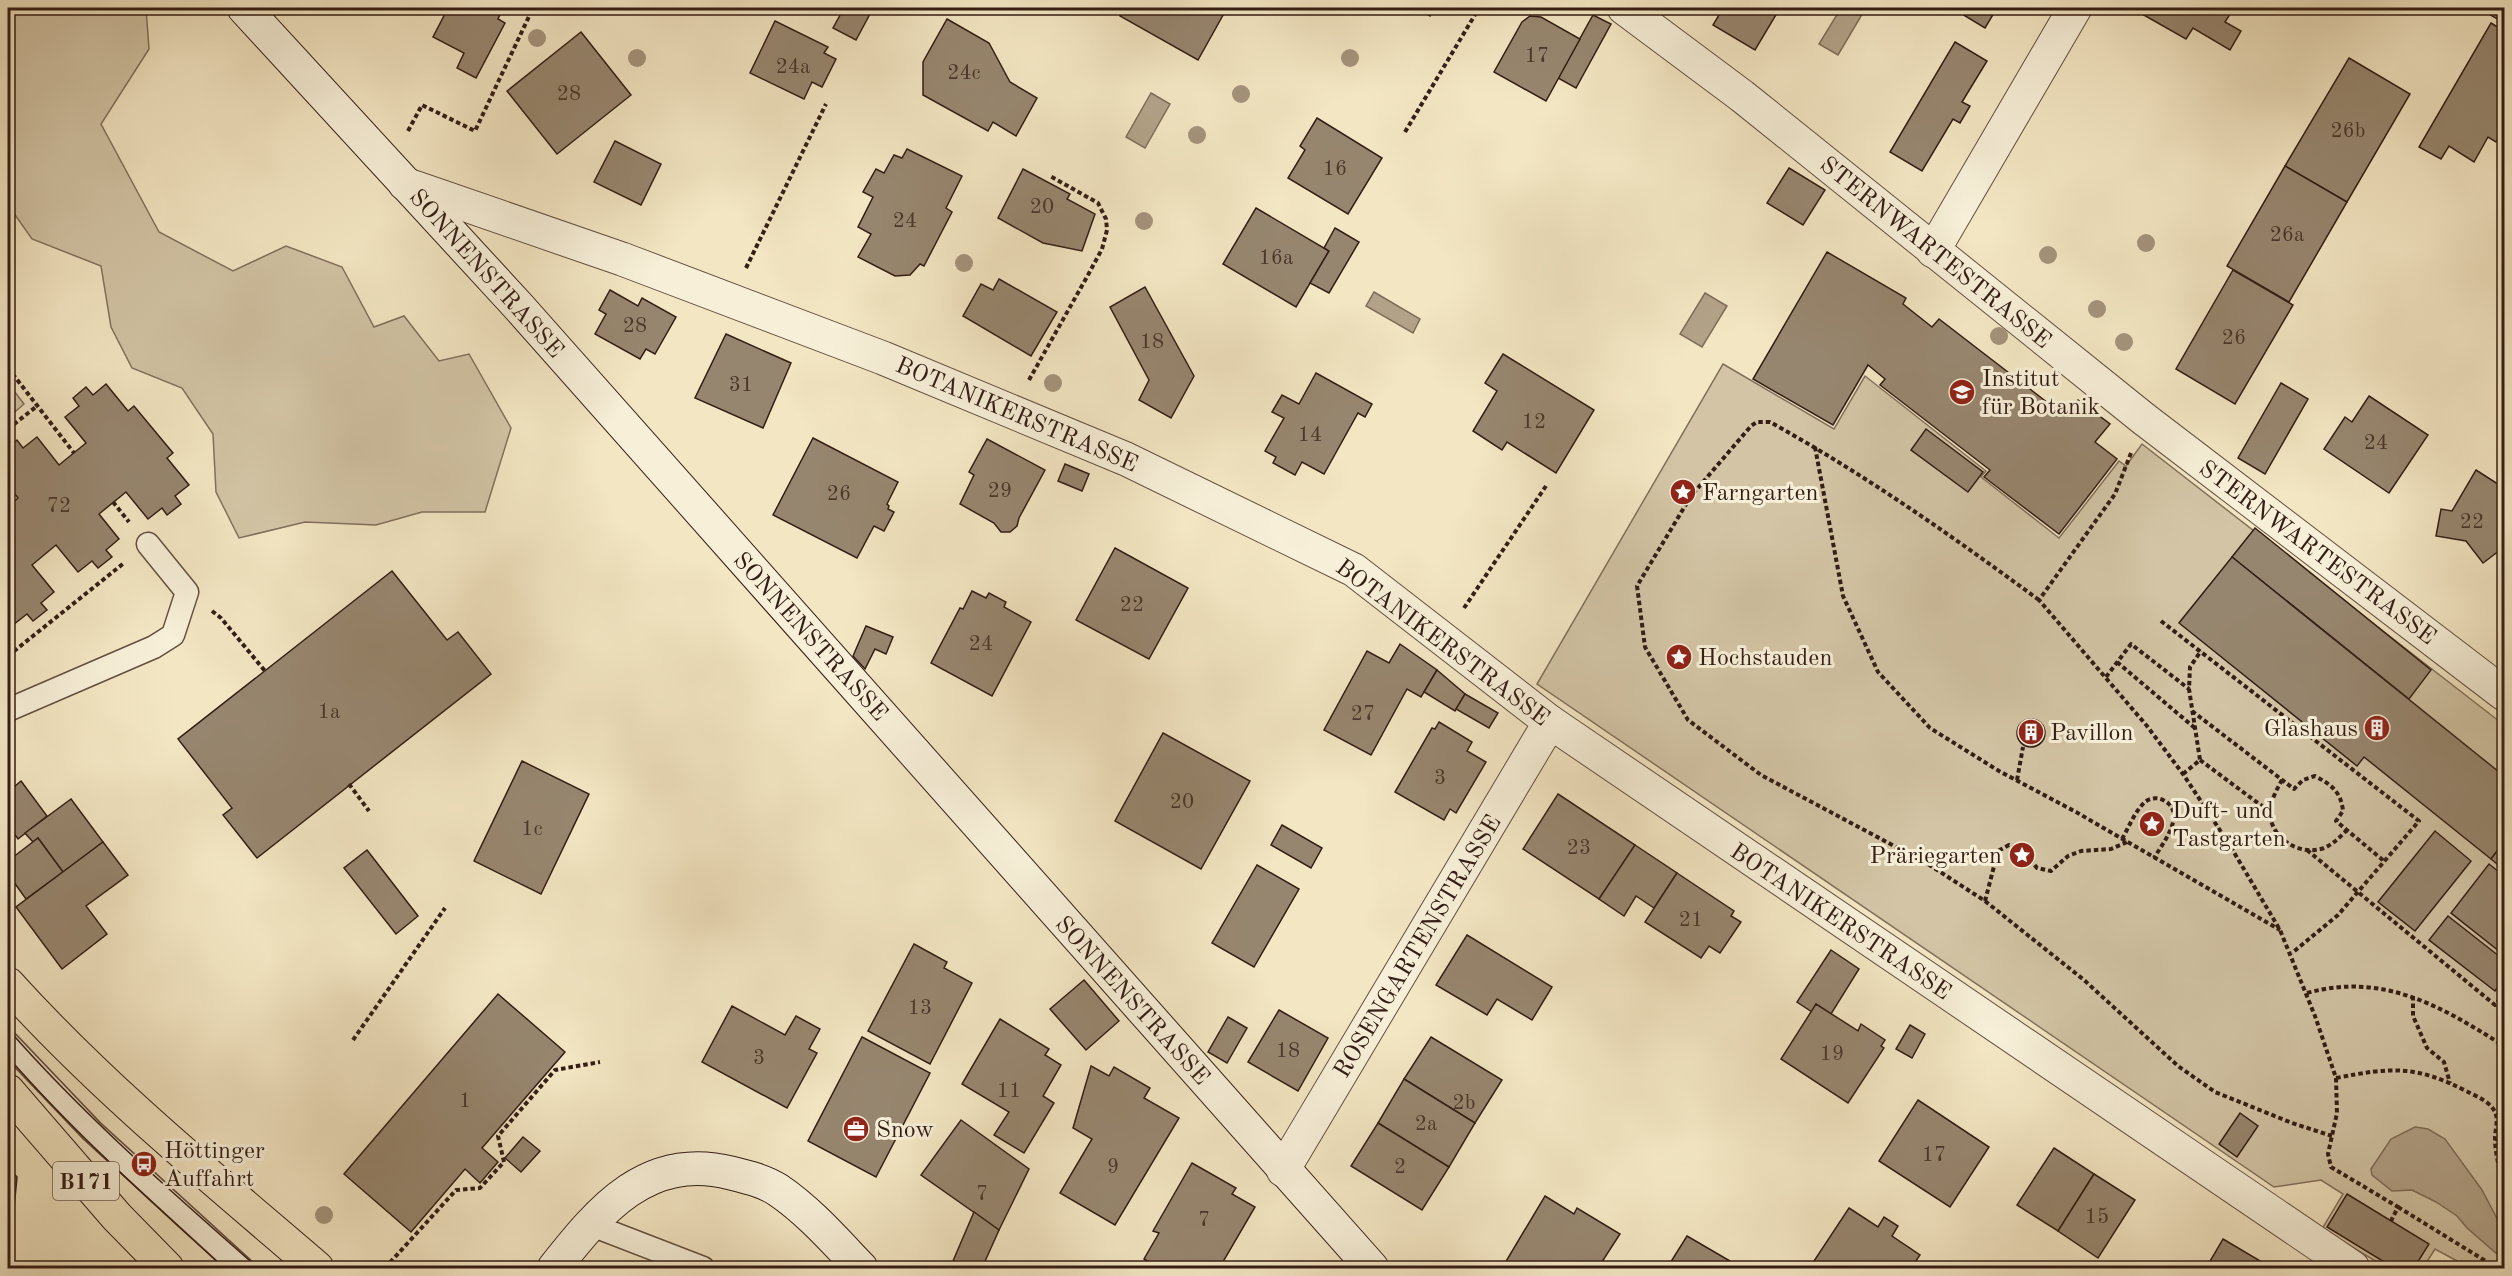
<svg xmlns="http://www.w3.org/2000/svg" width="2512" height="1276" font-family="'Old Standard TT',serif">
	<rect width="100%" height="100%" fill="#f3e6c3"/>
	<filter id="stains"><feTurbulence type="fractalNoise" baseFrequency=".00333" numOctaves="4"/><feColorMatrix values="0 0 0 0 .2 0 0 0 0 .09 0 0 0 0 .02 0 0 0 .5 -.17"/></filter>
	<radialGradient id="worn" r=".72"><stop offset=".6" stop-color="#630" stop-opacity="0"/><stop offset="1" stop-color="#630" stop-opacity=".3"/></radialGradient>
	<g fill="#d2c4a5" stroke="#82705d" stroke-width="1.5">
		<polygon points="8,8 146,8 149,49 101,124 159,232 233,271 286,246 342,267 374,327 404,316 439,361 469,354 511,428 485,512 422,512 376,525 305,522 239,538 216,492 213,434 182,388 132,368 111,327 101,266 32,239 8,205"/>
		<polygon points="1723,364 1834,429 1865,376 1986,471 1981,477 2059,538 2119,461 2126,466 2142,444 2504,725 2504,1268 2470,1268 2435,1249 2423,1268 2387,1268 2322,1229 2343,1194 2321,1180 2274,1187 1537,684"/>
		<polygon points="8,383 24,404 8,418"/>
	</g>
	<g fill="#b2a288" stroke="#7f6d5a" stroke-width="1.5">
		<polygon points="1841,8 1857,8 1864,11 1838,55 1819,44"/>
		<polygon points="1151,93 1170,104 1145,148 1126,137"/>
		<polygon points="1374,292 1420,319 1413,333 1366,306"/>
		<polygon points="1705,293 1727,306 1702,347 1680,334"/>
		<polygon points="2415,1127 2428,1129 2445,1139 2482,1190 2504,1232 2504,1260 2467,1228 2457,1216 2436,1202 2412,1190 2392,1191 2372,1175 2371,1169 2391,1139"/>
	</g>
	<g fill="#97866f" stroke="#331d15" stroke-width="1.5">
		<polygon points="448,8 503,8 498,19 505,23 476,78 457,68 464,53 433,37"/>
		<polygon points="844,8 862,8 871,12 856,40 833,28"/>
		<polygon points="1124,8 1227,8 1198,60 1120,16"/>
		<polygon points="1417,8 1435,8 1430,16"/>
		<polygon points="1718,8 1780,8 1755,50 1713,25 1722,10"/>
		<polygon points="1952,8 1997,8 1985,28"/>
		<polygon points="2137,8 2234,8 2225,22 2241,31 2230,50 2193,28 2186,39 2135,10"/>
		<polygon points="2478,8 2504,8 2504,14 2501,21"/>
		<polygon points="1593,15 1611,24 1576,88 1558,78"/>
		<polygon points="1530,16 1541,17 1580,39 1546,101 1494,72 1522,22"/>
		<polygon points="947,19 989,43 1010,82 1037,98 1016,136 993,122 988,131 923,95 923,62"/>
		<polygon points="775,21 828,47 824,53 836,59 822,87 812,82 804,99 750,73"/>
		<polygon points="2491,23 2504,31 2504,127 2496,142 2488,137 2474,162 2449,146 2441,159 2419,147"/>
		<polygon points="581,32 631,95 557,154 507,91"/>
		<polygon points="1955,42 1987,61 1962,102 1970,106 1960,123 1953,119 1922,171 1890,152"/>
		<polygon points="2349,58 2410,94 2347,202 2285,166"/>
		<polygon points="1317,118 1382,158 1348,214 1288,178 1305,150 1300,146"/>
		<polygon points="615,141 661,164 641,205 594,182"/>
		<polygon points="907,149 962,176 946,208 952,212 924,266 920,264 910,275 895,276 858,257 871,234 858,227 873,197 863,192 876,169 884,173 894,155 902,158"/>
		<polygon points="2285,166 2347,202 2289,302 2227,266"/>
		<polygon points="1789,168 1825,190 1803,225 1767,203"/>
		<polygon points="1023,169 1070,194 1067,199 1095,214 1082,251 1043,243 998,218"/>
		<polygon points="1256,208 1329,251 1296,307 1223,264"/>
		<polygon points="1335,228 1359,242 1329,293 1310,283 1329,251 1324,248"/>
		<polygon points="1827,252 1906,298 1903,304 1932,327 1939,319 2065,416 2078,400 2110,424 2095,442 2117,459 2059,534 1984,477 1990,470 1880,385 1885,379 1868,365 1833,425 1753,379"/>
		<polygon points="2233,270 2293,305 2235,404 2176,369"/>
		<polygon points="999,279 1057,312 1031,356 963,316 981,284 993,290"/>
		<polygon points="1145,287 1194,376 1171,418 1139,400 1149,380 1110,307"/>
		<polygon points="610,290 638,306 642,298 676,317 655,354 646,349 640,359 595,334 606,314 599,310"/>
		<polygon points="726,334 791,363 763,428 695,398"/>
		<polygon points="1503,354 1594,410 1556,473 1507,442 1502,450 1473,431 1497,391 1485,383"/>
		<polygon points="1316,373 1372,404 1365,417 1358,413 1324,474 1302,462 1295,475 1273,463 1276,457 1265,451 1284,418 1272,412 1282,395 1299,404"/>
		<polygon points="2281,383 2308,399 2265,474 2238,458"/>
		<polygon points="106,384 128,411 134,406 173,453 167,458 189,485 175,496 181,504 167,515 162,508 148,519 126,492 99,514 119,539 106,550 112,557 98,568 92,561 78,572 56,545 32,565 54,592 41,603 47,610 33,621 27,614 13,625 8,618 8,507 18,498 8,485 8,461 10,459 8,448 17,440 23,448 37,437 59,465 86,443 65,417 79,406 73,398 86,387 93,395"/>
		<polygon points="2369,396 2428,435 2389,493 2324,449 2345,417 2352,422"/>
		<polygon points="1926,429 1983,472 1968,492 1911,450"/>
		<polygon points="813,438 898,482 887,504 889,506 888,509 894,512 884,531 874,526 857,558 773,515"/>
		<polygon points="987,439 1045,470 1019,518 1017,526 1010,532 1001,532 994,523 960,504 974,475 969,472"/>
		<polygon points="1065,464 1089,474 1082,491 1058,481"/>
		<polygon points="2476,470 2504,488 2504,530 2499,540 2504,547 2483,563 2466,541 2436,536 2441,509 2452,511"/>
		<polygon points="2255,528 2431,670 2409,699 2232,557"/>
		<polygon points="1115,548 1188,588 1149,659 1076,620"/>
		<polygon points="2232,557 2504,776 2504,842 2491,859 2364,757 2357,766 2179,623"/>
		<polygon points="392,571 447,640 458,632 491,674 257,858 223,815 232,808 178,739"/>
		<polygon points="972,591 986,598 989,593 1006,602 1004,607 1031,622 992,696 931,663 960,608 963,609"/>
		<polygon points="866,626 893,637 886,654 875,649 865,669 853,656"/>
		<polygon points="1400,644 1437,670 1421,697 1407,689 1371,755 1324,730 1367,651 1389,663"/>
		<polygon points="1437,670 1465,694 1455,711 1424,692"/>
		<polygon points="1465,694 1498,713 1489,728 1456,709"/>
		<circle cx="2031" cy="733" r="14"/>
		<polygon points="1439,722 1472,742 1467,751 1486,762 1456,813 1450,809 1444,820 1395,792 1432,728 1435,729"/>
		<polygon points="1163,733 1250,781 1201,869 1115,821"/>
		<polygon points="522,761 589,794 541,894 474,861"/>
		<polygon points="21,781 47,816 18,839 8,825 8,792"/>
		<polygon points="1558,794 1635,845 1599,899 1523,849"/>
		<polygon points="71,799 103,842 63,872 38,838 33,842 25,833"/>
		<polygon points="1282,825 1322,848 1311,868 1271,845"/>
		<polygon points="2435,831 2471,861 2415,931 2378,902"/>
		<polygon points="38,838 63,872 26,899 8,874 8,861"/>
		<polygon points="103,842 128,875 86,906 107,934 62,969 16,907"/>
		<polygon points="2504,842 2504,870 2491,859"/>
		<polygon points="1635,845 1677,873 1654,908 1636,896 1624,916 1599,899"/>
		<polygon points="367,850 418,916 396,934 344,868"/>
		<polygon points="2489,864 2504,876 2504,955 2451,913"/>
		<polygon points="1257,865 1299,889 1254,967 1212,943"/>
		<polygon points="1677,873 1734,911 1731,916 1741,922 1720,953 1709,946 1701,958 1645,922"/>
		<polygon points="2448,916 2504,960 2504,979 2495,991 2429,940"/>
		<polygon points="1467,935 1552,987 1532,1020 1497,999 1487,1015 1436,985"/>
		<polygon points="914,944 947,962 944,968 972,983 930,1064 868,1031"/>
		<polygon points="1831,950 1859,969 1831,1014 1816,1004 1812,1012 1797,1002"/>
		<polygon points="1084,980 1119,1021 1086,1050 1050,1009"/>
		<polygon points="498,994 565,1052 482,1148 498,1162 480,1183 465,1169 411,1232 344,1174"/>
		<polygon points="1816,1004 1858,1031 1861,1024 1885,1040 1881,1046 1884,1048 1848,1103 1781,1059"/>
		<polygon points="732,1006 785,1035 796,1016 820,1029 809,1049 817,1053 787,1108 702,1062"/>
		<polygon points="1279,1010 1328,1038 1298,1091 1248,1062"/>
		<polygon points="1228,1017 1247,1028 1227,1063 1208,1052"/>
		<polygon points="1000,1019 1049,1049 1045,1055 1061,1065 1043,1096 1054,1103 1024,1153 994,1135 1009,1112 962,1084"/>
		<polygon points="1910,1025 1925,1034 1912,1058 1896,1049"/>
		<polygon points="862,1037 930,1073 876,1177 808,1141"/>
		<polygon points="1431,1037 1502,1080 1475,1123 1404,1079"/>
		<polygon points="1091,1066 1109,1076 1114,1067 1150,1088 1144,1098 1179,1118 1115,1225 1060,1193 1092,1139 1073,1128"/>
		<polygon points="1404,1079 1475,1123 1449,1167 1378,1123"/>
		<polygon points="1918,1100 1989,1147 1950,1207 1879,1161"/>
		<polygon points="2240,1113 2258,1126 2237,1157 2219,1144"/>
		<polygon points="961,1120 1029,1169 999,1230 921,1175"/>
		<polygon points="1378,1123 1449,1167 1422,1210 1351,1166"/>
		<polygon points="523,1137 540,1151 521,1172 505,1158"/>
		<polygon points="2054,1148 2094,1174 2058,1231 2017,1205"/>
		<polygon points="1192,1163 1236,1188 1232,1194 1255,1207 1220,1267 1217,1265 1215,1268 1159,1268 1144,1259 1159,1233 1153,1231"/>
		<polygon points="8,1167 17,1177 14,1208 8,1214"/>
		<polygon points="2094,1174 2135,1200 2098,1258 2058,1231"/>
		<polygon points="2347,1194 2429,1244 2414,1268 2394,1268 2327,1227"/>
		<polygon points="1545,1196 1574,1214 1577,1208 1620,1234 1598,1268 1502,1268"/>
		<polygon points="1849,1208 1878,1227 1884,1217 1898,1226 1892,1236 1920,1255 1911,1268 1810,1267"/>
		<polygon points="974,1212 999,1230 982,1268 950,1268"/>
		<polygon points="1687,1236 1730,1261 1725,1268 1667,1268"/>
		<polygon points="2223,1239 2272,1268 2206,1268"/>
	</g>
	<g fill="none" stroke-linecap="round" stroke-linejoin="round">
		<defs>
			<g id="lane">
				<polyline points="8,710 154,647 173,635 187,592 148,544"/>
				<polyline points="8,1043 92,1131 242,1268"/>
				<polyline points="589,1224 703,1268"/>
			</g>
			<g id="street">
				<polyline points="1624,8 1742,96 2144,419 2504,694"/>
				<polyline points="405,184 622,259 883,358 1126,459 1354,570 1550,722 2353,1268"/>
				<polyline points="1933,251 2075,8"/>
				<polyline points="1283,1170 1550,722"/>
			</g>
			<g id="secondary">
				<polyline points="244,8 519,307 1372,1268"/>
				<path d="M554,1268c46,-58 93,-116 177,-95 16,4 33,8 47,17 31,21 57,51 83,78"/>
			</g>
			<g id="primary">
				<path d="M8,984c94,104 203,193 309,284"/>
				<polyline points="8,1091 117,1217 167,1268"/>
			</g>
		</defs>
		<use href="#lane" stroke="#634f40" stroke-width="25"/>
		<use href="#street" stroke="#634f40" stroke-width="35"/>
		<use href="#secondary" stroke="#331d15" stroke-width="35"/>
		<use href="#primary" stroke="#331d15" stroke-width="35"/>
		<g stroke="#331d15" stroke-width="4" stroke-dasharray="4.5 3" stroke-linecap="butt">
			<polyline points="408,131 422,105 475,131 533,8"/>
			<polyline points="1405,132 1479,8"/>
			<polyline points="746,268 826,104"/>
			<polyline points="8,368 74,453"/>
			<polyline points="1029,380 1088,275 1102,249 1107,230 1106,219 1098,203 1050,176"/>
			<polyline points="8,429 37,406"/>
			<polyline points="1815,447 1843,596 1878,672 1930,728 1999,771 2076,812 2280,930"/>
			<polyline points="2131,453 2115,494 2039,600 2147,726 2183,774 2229,844 2280,930 2315,1016 2336,1078 2337,1113 2328,1154 2331,1167 2398,1207 2391,1221"/>
			<polyline points="113,502 129,522"/>
			<path d="M2039,600c-87,-64 -175,-126 -269,-178h-13l-6,4 -60,70 -54,90 8,61 43,73 73,55 167,89 57,37 99,79 94,86 37,26 77,31 40,13"/>
			<polyline points="1464,608 1546,486"/>
			<polyline points="212,611 221,618 265,671"/>
			<polyline points="2161,621 2419,821 2338,915 2292,953"/>
			<polyline points="8,656 124,563"/>
			<polyline points="2117,662 2196,729"/>
			<polyline points="2106,677 2131,644 2189,689"/>
			<path d="M2192,711l102,78 9,-9 12,-4c17,9 26,16 28,35l-7,10 48,40"/>
			<polyline points="2200,760 2270,812"/>
			<polyline points="2183,774 2200,760 2189,689 2190,667 2201,651"/>
			<polyline points="2017,780 2023,747"/>
			<path d="M2282,780c-5,9 -11,20 -12,31 -1,26 29,46 54,37 9,-4 15,-10 22,-17"/>
			<polyline points="349,784 369,811"/>
			<path d="M2122,839c7,-12 13,-28 23,-37 5,-4 12,-5 18,-2 25,12 0,43 -9,58"/>
			<polyline points="2307,850 2495,1005 2504,994"/>
			<polyline points="1985,901 1998,851 2009,845 2026,854 2037,868 2051,871 2068,856 2081,851 2111,849 2127,842"/>
			<path d="M2307,993c76,-21 134,13 197,53"/>
			<polyline points="2413,996 2413,1016 2427,1048 2444,1062 2450,1083"/>
			<polyline points="353,1040 445,908"/>
			<path d="M2336,1078c56,-11 80,-13 132,14 10,5 25,11 28,23 2,6 -1,16 -1,23 0,16 5,33 9,49"/>
			<polyline points="2495,1139 2504,1139"/>
			<polyline points="2398,1207 2497,1268"/>
			<polyline points="385,1268 456,1190 480,1188 504,1162 498,1136 555,1070 600,1062"/>
		</g>
		<use href="#lane" stroke="#f7efd8" stroke-width="22"/>
		<use href="#street" stroke="#f7efd8" stroke-width="33"/>
		<use href="#secondary" stroke="#f7efd8" stroke-width="33"/>
		<use href="#primary" stroke="#f3e6c3" stroke-width="33"/>
		<g stroke="#331d15" stroke-width="1.5">
			<path d="M8,1029c76,87 164,163 250,239"/>
			<path d="M8,1057c66,76 142,143 216,211"/>
		</g>
	</g>
	<g fill="#a4937b">
		<circle cx="537" cy="38" r="9"/>
		<circle cx="637" cy="58" r="9"/>
		<circle cx="1350" cy="58" r="9"/>
		<circle cx="1241" cy="94" r="9"/>
		<circle cx="1197" cy="135" r="9"/>
		<circle cx="1144" cy="221" r="9"/>
		<circle cx="2146" cy="243" r="9"/>
		<circle cx="2048" cy="255" r="9"/>
		<circle cx="964" cy="263" r="9"/>
		<circle cx="2097" cy="309" r="9"/>
		<circle cx="1999" cy="336" r="9"/>
		<circle cx="2124" cy="342" r="9"/>
		<circle cx="1053" cy="383" r="9"/>
		<circle cx="324" cy="1215" r="9"/>
	</g>
	<defs>
		<symbol id="university-disc" viewBox="-11 -11 22 22"><circle r="9.5" fill="#8f2418" stroke="#f7efd8"/><path d="M0-5L7-2L0 1L-7-2ZM-4 1L0 2.5L4 1V4Q0 6-4 4Z" fill="#fff"/></symbol>
		<symbol id="sight-disc" viewBox="-11 -11 22 22"><circle r="9.5" fill="#8f2418" stroke="#f7efd8"/><path d="M0-6L1.8-2.2L6-1.7L2.9 1.2L3.7 5.4L0 3.3L-3.7 5.4L-2.9 1.2L-6-1.7L-1.8-2.2Z" fill="#fff"/></symbol>
		<symbol id="building-disc" viewBox="-11 -11 22 22"><circle r="9.5" fill="#8f2418" stroke="#f7efd8"/><path d="M-4-6H4V6H1V3H-1V6H-4ZM-2.5-4.3h1.7v1.8h-1.7ZM.8-4.3h1.7v1.8H.8ZM-2.5-1h1.7V.8h-1.7ZM.8-1h1.7V.8H.8Z" fill="#fff"/></symbol>
		<symbol id="office-disc" viewBox="-11 -11 22 22"><circle r="9.5" fill="#8f2418" stroke="#f7efd8"/><path d="M-6-3h4V-5.5h4V-3h4V5H-6ZM-1-4.5V-3h2v-1.5ZM-6 0V1H6V0Z" fill="#fff"/></symbol>
		<symbol id="bus-disc" viewBox="-11 -11 22 22"><circle r="9.5" fill="#8f2418" stroke="#f7efd8"/><path d="M-5-6H5V4H4V6H2V4H-2V6H-4V4H-5ZM-3.5-4V0h7V-4ZM-3.5 1.2v1.5H-2V1.2ZM2 1.2v1.5H3.5V1.2Z" fill="#fff"/></symbol>
	</defs>
	<g fill-rule="evenodd">
		<use href="#university-disc" x="1947" y="377" width="30" height="30"/>
		<use href="#sight-disc" x="1668" y="477" width="30" height="30"/>
		<use href="#sight-disc" x="1664" y="642" width="30" height="30"/>
		<use href="#building-disc" x="2362" y="713" width="30" height="30"/>
		<use href="#building-disc" x="2016" y="717" width="30" height="30"/>
		<use href="#sight-disc" x="2137" y="809" width="30" height="30"/>
		<use href="#sight-disc" x="2007" y="840" width="30" height="30"/>
		<use href="#office-disc" x="841" y="1114" width="30" height="30"/>
		<use href="#bus-disc" x="129" y="1149" width="30" height="30"/>
	</g>
	<g text-anchor="middle" stroke-width="6" stroke-linejoin="round" paint-order="stroke">
		<g font-size="21" fill="#4c372c">
			<text x="1537" y="62">17</text>
			<text x="793" y="73">24a</text>
			<text x="964" y="79">24c</text>
			<text x="569" y="100">28</text>
			<text x="2348" y="137">26b</text>
			<text x="1335" y="175">16</text>
			<text x="1042" y="213">20</text>
			<text x="905" y="227">24</text>
			<text x="2287" y="241">26a</text>
			<text x="1276" y="264">16a</text>
			<text x="635" y="332">28</text>
			<text x="2234" y="344">26</text>
			<text x="1152" y="348">18</text>
			<text x="741" y="391">31</text>
			<text x="1534" y="428">12</text>
			<text x="1310" y="441">14</text>
			<text x="2376" y="449">24</text>
			<text x="1000" y="497">29</text>
			<text x="839" y="500">26</text>
			<text x="59" y="512">72</text>
			<text x="2472" y="528">22</text>
			<text x="1132" y="611">22</text>
			<text x="981" y="650">24</text>
			<text x="329" y="718">1a</text>
			<text x="1363" y="720">27</text>
			<text x="1440" y="784">3</text>
			<text x="1182" y="808">20</text>
			<text x="532" y="835">1c</text>
			<text x="1579" y="854">23</text>
			<text x="1691" y="926">21</text>
			<text x="920" y="1014">13</text>
			<text x="1288" y="1057">18</text>
			<text x="1832" y="1060">19</text>
			<text x="759" y="1064">3</text>
			<text x="1009" y="1097">11</text>
			<text x="465" y="1107">1</text>
			<text x="1464" y="1109">2b</text>
			<text x="1426" y="1130">2a</text>
			<text x="1934" y="1161">17</text>
			<text x="1113" y="1173">9</text>
			<text x="1400" y="1173">2</text>
			<text x="982" y="1200">7</text>
			<text x="2097" y="1223">15</text>
			<text x="1204" y="1226">7</text>
		</g>
		<rect fill="#f7efd8" stroke="#6e5c50" stroke-width="1.5" x="53" y="1162" width="66" height="38" rx="4.5"/>
		<g font-size="22" font-weight="bold" fill="#331d15">
			<text x="86" y="1189">B171</text>
		</g>
		<g font-size="24" fill="#331d15" stroke="#f7efd8">
			<text transform="translate(1936 252) rotate(39)" y="8">STERNWARTESTRASSE</text>
			<text transform="translate(487 273) rotate(48)" y="8">SONNENSTRASSE</text>
			<text transform="translate(1017 414) rotate(23)" y="8">BOTANIKERSTRASSE</text>
			<text transform="translate(2318 552) rotate(37)" y="8">STERNWARTESTRASSE</text>
			<text transform="translate(811 636) rotate(48)" y="8">SONNENSTRASSE</text>
			<text transform="translate(1443 642) rotate(37)" y="8">BOTANIKERSTRASSE</text>
			<text transform="translate(1841 921) rotate(34)" y="8">BOTANIKERSTRASSE</text>
			<text transform="translate(1417 946) rotate(-59)" y="8">ROSENGARTENSTRASSE</text>
			<text transform="translate(1133 1000) rotate(48)" y="8">SONNENSTRASSE</text>
		</g>
		<g font-size="24" fill="#331d15" stroke="#f7efd8" text-anchor="start">
			<text x="1982" y="386">Institut<tspan x="1982" dy="28">für Botanik</tspan></text>
			<text x="1702" y="500">Farngarten</text>
			<text x="1698" y="665">Hochstauden</text>
			<text x="2358" y="736" text-anchor="end">Glashaus</text>
			<text x="2050" y="740">Pavillon</text>
			<text x="2172" y="818">Duft- und<tspan x="2172" dy="28">Tastgarten</tspan></text>
			<text x="2002" y="863" text-anchor="end">Präriegarten</text>
			<text x="876" y="1137">Snow</text>
			<text x="164" y="1158">Höttinger<tspan x="164" dy="28">Auffahrt</tspan></text>
		</g>
	</g>
	<rect width="2512" height="1276" fill="none" stroke="#f3e6c3" stroke-width="30"/>
	<rect x="9" y="9" width="2494" height="1258" fill="none" stroke="#331d15" stroke-width="3"/>
	<rect x="15" y="15" width="2482" height="1246" fill="none" stroke="#331d15" stroke-width="1.5"/>
	<rect width="100%" height="100%" filter="url(#stains)"/>
	<rect width="100%" height="100%" fill="url(#worn)"/>
</svg>
